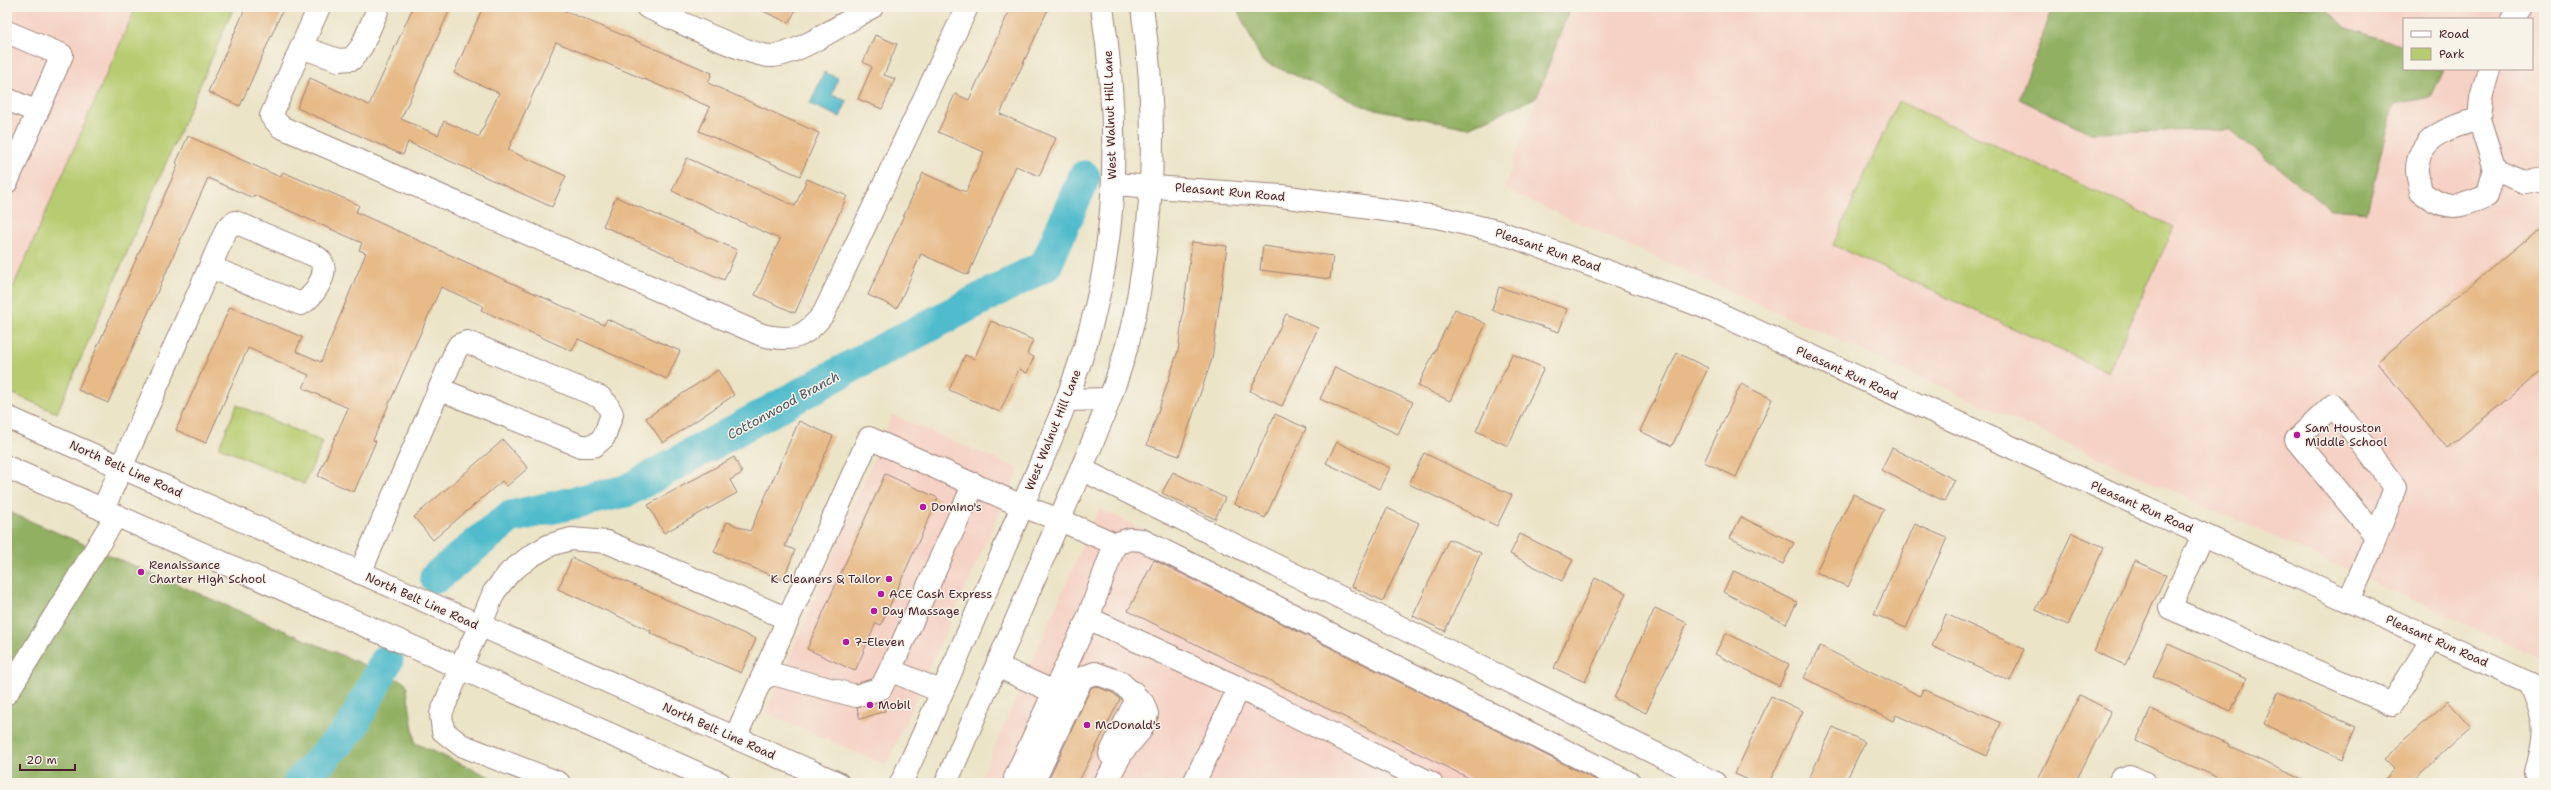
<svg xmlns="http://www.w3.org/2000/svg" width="2551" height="790" font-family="'Shantell Sans',sans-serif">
	<rect width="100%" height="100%" fill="#f7f3e8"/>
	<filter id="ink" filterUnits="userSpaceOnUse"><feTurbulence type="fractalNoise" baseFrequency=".025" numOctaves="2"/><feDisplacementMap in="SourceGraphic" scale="8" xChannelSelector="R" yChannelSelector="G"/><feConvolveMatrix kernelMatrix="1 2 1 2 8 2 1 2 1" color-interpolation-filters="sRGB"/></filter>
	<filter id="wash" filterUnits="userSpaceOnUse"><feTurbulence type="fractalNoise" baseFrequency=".012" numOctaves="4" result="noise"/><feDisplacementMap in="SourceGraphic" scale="16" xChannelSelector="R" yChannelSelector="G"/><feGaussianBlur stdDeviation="0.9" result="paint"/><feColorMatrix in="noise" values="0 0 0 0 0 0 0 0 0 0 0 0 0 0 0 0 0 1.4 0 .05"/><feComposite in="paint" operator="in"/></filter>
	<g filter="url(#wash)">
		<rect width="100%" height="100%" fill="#ece4c7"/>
		<g fill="#f6d1c5">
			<polygon points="7,7 136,7 7,301"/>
			<polygon points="1570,7 2046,7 2052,10 2019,99 2089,132 2230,130 2330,209 2366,211 2394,104 2431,97 2444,69 2532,69 2532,19 2404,19 2404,46 2344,27 2325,7 2544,7 2544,659 1504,189"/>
			<polygon points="892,415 1019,469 886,765 766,713"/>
			<polygon points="1099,508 1655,783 979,783"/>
		</g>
		<g fill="#b7cc70" stroke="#80764e">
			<polygon points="136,7 234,7 57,413 7,391 7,301"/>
			<polygon points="1898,101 2174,227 2108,372 1833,245"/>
			<polygon points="237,405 323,442 304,484 219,447"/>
		</g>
		<g fill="#91b062" stroke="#6e6846">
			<polygon points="1236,7 1570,7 1537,97 1468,128 1370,108 1262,61"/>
			<polygon points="2046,7 2325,7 2344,27 2404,46 2404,69 2444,69 2431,97 2394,104 2367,212 2330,209 2230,130 2089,132 2019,99 2052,10"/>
			<polygon points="7,511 406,683 415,743 503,783 7,783"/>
		</g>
		<polygon fill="#50bbcc" stroke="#4d6d7c" points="824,72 838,78 832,95 847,101 840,117 810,104"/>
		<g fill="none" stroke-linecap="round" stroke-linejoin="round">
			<g stroke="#50bbcc" stroke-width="33">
				<polyline points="436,577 510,517 626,491 863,360 1046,265 1084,177"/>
				<polyline points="299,783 351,728 387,660"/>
			</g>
		</g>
		<g id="blocks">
			<g fill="#e7ba87">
				<polygon points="246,7 284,7 240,106 208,92"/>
				<polygon points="413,7 451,7 401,119 438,135 444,121 479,137 499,93 454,73 483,7 556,7 712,73 708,83 819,133 800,176 699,131 710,107 556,42 508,150 566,176 552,207 408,142 403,155 297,108 310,78 369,105"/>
				<polygon points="754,7 797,7 789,23"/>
				<polygon points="1011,7 1049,7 1000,114 1056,138 1039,176 1016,166 968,275 921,254 897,308 868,295 923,173 966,192 984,152 938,132 955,94 969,100"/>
				<polygon points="875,35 897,44 884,75 895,79 882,109 858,99 872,67 863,62"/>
				<polygon points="188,136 280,177 283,172 359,205 356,212 604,325 607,319 680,351 667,379 578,339 572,351 481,310 483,306 441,287 373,440 376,441 354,492 318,476 348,408 303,388 309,375 248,348 206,443 176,430 230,307 302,337 296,351 321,362 366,253 359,250 362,243 254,195 253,198 208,178 108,403 78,390 178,165 176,163"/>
				<polygon points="687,158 795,206 807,179 847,196 795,313 755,295 780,239 672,191"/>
				<polygon points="616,197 737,250 724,280 603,226"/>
				<polygon points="2544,225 2544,369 2447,448 2377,362"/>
				<polygon points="1192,242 1227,246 1212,359 1179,456 1147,445 1178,351"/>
				<polygon points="1263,246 1333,256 1330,279 1260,270"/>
				<polygon points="1499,287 1567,309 1559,332 1492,310"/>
				<polygon points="1455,309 1486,324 1450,401 1418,386"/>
				<polygon points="1286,314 1318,328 1282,406 1250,391"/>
				<polygon points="991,321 1033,340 1027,354 1034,357 1027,373 1019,369 1000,412 949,390 965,355 974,359"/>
				<polygon points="1677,353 1708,368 1672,446 1640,431"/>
				<polygon points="1512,354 1544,368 1508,446 1476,431"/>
				<polygon points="1335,367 1413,402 1398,434 1320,399"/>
				<polygon points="718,370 734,395 663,443 646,418"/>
				<polygon points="1741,384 1772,399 1736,477 1704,462"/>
				<polygon points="1275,414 1306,428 1265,518 1234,504"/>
				<polygon points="799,421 833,436 785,546 795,550 783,580 714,552 727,522 750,531"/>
				<polygon points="503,440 528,468 507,486 502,481 433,540 414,517"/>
				<polygon points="1337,442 1390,468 1379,489 1326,463"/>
				<polygon points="1892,448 1955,480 1944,501 1881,470"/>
				<polygon points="1424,453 1512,495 1497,526 1409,484"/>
				<polygon points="734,457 742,473 730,480 737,493 664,533 648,505"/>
				<polygon points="1173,472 1225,498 1215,519 1162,493"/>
				<polygon points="885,474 938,498 881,625 876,623 855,671 807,649"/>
				<polygon points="1853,494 1884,509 1848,587 1816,572"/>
				<polygon points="1387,508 1419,523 1383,601 1351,586"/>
				<polygon points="1741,517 1794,543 1783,564 1730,538"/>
				<polygon points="1915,524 1947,538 1906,628 1874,614"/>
				<polygon points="2072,533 2104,547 2068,625 2036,610"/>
				<polygon points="1520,534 1573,560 1562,581 1510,554"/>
				<polygon points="1449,539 1481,553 1445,631 1413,616"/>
				<polygon points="572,558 756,639 741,673 650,633 651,631 558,589"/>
				<polygon points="1154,560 1602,783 1479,783 1128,611"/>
				<polygon points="2135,561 2166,575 2125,665 2094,651"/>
				<polygon points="1734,571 1797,602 1786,624 1723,592"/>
				<polygon points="1595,578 1626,593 1585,682 1554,668"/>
				<polygon points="1655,608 1687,623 1646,713 1614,698"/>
				<polygon points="1946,614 2024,649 2010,681 1932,646"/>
				<polygon points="1726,633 1789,664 1779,686 1715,654"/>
				<polygon points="2168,644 2246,679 2231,711 2153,676"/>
				<polygon points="1820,646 1920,696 1923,689 2001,723 1987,756 1896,715 1893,721 1804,678"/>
				<polygon points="1095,686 1113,693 1120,699 1078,783 1047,783 1091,688"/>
				<polygon points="2278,692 2356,727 2342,759 2264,724"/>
				<polygon points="2080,695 2111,711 2075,783 2036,783"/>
				<polygon points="1771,696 1803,711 1769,783 1755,783 1735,774"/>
				<polygon points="882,701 885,711 860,719 857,708"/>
				<polygon points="2448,701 2471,727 2410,783 2381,783 2394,769 2384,759"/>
				<polygon points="2151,709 2229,744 2228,746 2311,783 2229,783 2136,741"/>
				<polygon points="1833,727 1865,742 1845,783 1807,783"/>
			</g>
		</g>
	</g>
	<g filter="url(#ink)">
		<use href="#blocks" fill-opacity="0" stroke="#9b8279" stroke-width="1"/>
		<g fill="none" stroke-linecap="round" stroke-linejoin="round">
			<defs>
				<g id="minor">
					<path d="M319,7l-48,109 10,11 481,208c31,7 43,3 62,-22l143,-306"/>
					<path d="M647,7c26,11 102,50 125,49 25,-1 77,-36 100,-49"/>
					<polyline points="2512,19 2520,7"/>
					<polyline points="7,32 62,55 7,182"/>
					<polyline points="301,47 338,60 352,59 362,46 377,11 376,7"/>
					<polyline points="7,99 37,112"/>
					<path d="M2479,119c-25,7 -59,16 -62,48 -1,7 3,17 4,25 27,20 36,16 66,4l8,-27 -16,-50 2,-21 8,-29"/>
					<polyline points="2495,169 2524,182 2544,179"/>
					<polyline points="1113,184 1281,196 1437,217 1500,232 1704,307 2544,690"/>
					<polyline points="1067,400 1109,399"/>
					<polyline points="1081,469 1715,783"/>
					<path d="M103,510c40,-95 83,-188 124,-282l8,-6 78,33c2,1 7,4 8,6 9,13 -9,37 -20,43l-91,-37"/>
					<polyline points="2203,535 2170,608 2392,704 2432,639"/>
					<polyline points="1115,544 1130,539 1142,540 1630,783"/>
					<path d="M360,573c32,-74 64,-149 96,-223l3,-5 8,-3 133,55 7,7 5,10 -8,23 -10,9h-13l-142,-57"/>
					<path d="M2349,601c16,-38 33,-75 46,-114l-62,-82 -37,35 80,96"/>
					<polyline points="1088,618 1239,688 1194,783"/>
					<polyline points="480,626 494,592 510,572 531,556 550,545 571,539 607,542 788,619"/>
					<polyline points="997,666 1054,692 1088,618 1115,544 1060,520"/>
					<polyline points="460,668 441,714 443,731 461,745 559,783"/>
					<polyline points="890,670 974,484"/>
					<polyline points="761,680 773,674 856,696 881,688 890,670 942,692"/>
					<path d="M2529,683c17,41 17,47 6,90"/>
					<polyline points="1239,688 1431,783"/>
					<polyline points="7,693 116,516"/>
					<polyline points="735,738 869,438 1022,506"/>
					<polyline points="1110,754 1134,704 1133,692"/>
					<polyline points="1024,783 1015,778 1054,692"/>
					<polyline points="1033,783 1082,678 1095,673 1120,682 1143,703 1147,714 1141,730 1123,751 1105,783"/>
					<polyline points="2119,783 2121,779 2130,776 2145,783"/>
				</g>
				<g id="major">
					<polyline points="7,417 838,783"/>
					<polyline points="7,467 720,783"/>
					<polyline points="1022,506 1060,520"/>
					<polyline points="460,668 480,626"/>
					<path d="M901,783c42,-91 81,-182 120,-274 31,-72 63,-143 79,-220 19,-92 16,-190 2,-282"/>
					<path d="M946,783c39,-89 77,-178 115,-267 31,-72 65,-145 78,-224 16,-93 17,-191 3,-285"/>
				</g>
			</defs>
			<use href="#minor" stroke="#9b8279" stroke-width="24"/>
			<use href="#major" stroke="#9b8279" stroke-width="24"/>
			<use href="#minor" stroke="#fff" stroke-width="22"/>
			<use href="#major" stroke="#fff" stroke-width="22"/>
		</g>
	</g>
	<g fill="#b5179e" stroke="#f7f3e8" stroke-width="1.5">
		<circle cx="2297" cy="435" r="4"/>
		<circle cx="923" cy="507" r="4"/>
		<circle cx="141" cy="572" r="4"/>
		<circle cx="889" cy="579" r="4"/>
		<circle cx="881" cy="594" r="4"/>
		<circle cx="874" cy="611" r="4"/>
		<circle cx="846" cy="642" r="4"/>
		<circle cx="870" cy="705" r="4"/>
		<circle cx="1087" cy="725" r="4"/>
	</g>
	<g text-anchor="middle" stroke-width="3" stroke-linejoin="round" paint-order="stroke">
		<g font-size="12" fill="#4a1f2b" stroke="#f7f3e8">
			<text transform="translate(1110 115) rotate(-92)" y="4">West Walnut Hill Lane</text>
			<text transform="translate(1230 192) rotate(5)" y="4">Pleasant Run Road</text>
			<text transform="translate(1548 250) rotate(19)" y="4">Pleasant Run Road</text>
			<text transform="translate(1847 373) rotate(25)" y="4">Pleasant Run Road</text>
			<text transform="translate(1053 430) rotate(-68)" y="4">West Walnut Hill Lane</text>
			<text transform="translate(126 469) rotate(24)" y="4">North Belt Line Road</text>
			<text transform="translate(2142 507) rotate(24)" y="4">Pleasant Run Road</text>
			<text transform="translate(422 601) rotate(24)" y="4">North Belt Line Road</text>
			<text transform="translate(2437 641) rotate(24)" y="4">Pleasant Run Road</text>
			<text transform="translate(719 731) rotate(24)" y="4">North Belt Line Road</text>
		</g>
		<g font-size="12" fill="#4a1f2b" stroke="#f7f3e8" text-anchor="start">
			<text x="2305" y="432">Sam Houston<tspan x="2305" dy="14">Middle School</tspan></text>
			<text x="931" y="511">Domino's</text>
			<text x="149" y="569">Renaissance<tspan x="149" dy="14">Charter High School</tspan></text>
			<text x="881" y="583" text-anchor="end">K Cleaners &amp; Tailor</text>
			<text x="889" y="598">ACE Cash Express</text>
			<text x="882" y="615">Day Massage</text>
			<text x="854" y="646">7-Eleven</text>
			<text x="878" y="709">Mobil</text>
			<text x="1095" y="729">McDonald's</text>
		</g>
		<g font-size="13" font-style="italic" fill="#4c5663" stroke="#f7f3e8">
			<text transform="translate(783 405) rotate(-29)" y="5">Cottonwood Branch</text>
		</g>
	</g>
	<rect width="2551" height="790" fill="none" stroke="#f7f3e8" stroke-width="24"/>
	<rect x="2403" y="18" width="130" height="52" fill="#f7f3e8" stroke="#b29e9c"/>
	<rect x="2411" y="31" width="20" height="6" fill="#ffffff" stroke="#b29e9c"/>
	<text x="2439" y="38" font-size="12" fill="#4a1f2b">Road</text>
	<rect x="2411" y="48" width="20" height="12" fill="#b7cc70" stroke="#b29e9c"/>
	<text x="2439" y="58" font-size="12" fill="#4a1f2b">Park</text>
	<path d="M20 764v6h55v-6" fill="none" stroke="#4a1f2b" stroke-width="2"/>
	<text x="26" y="764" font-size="12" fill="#4a1f2b" stroke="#f7f3e8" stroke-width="3" paint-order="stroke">20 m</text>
</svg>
